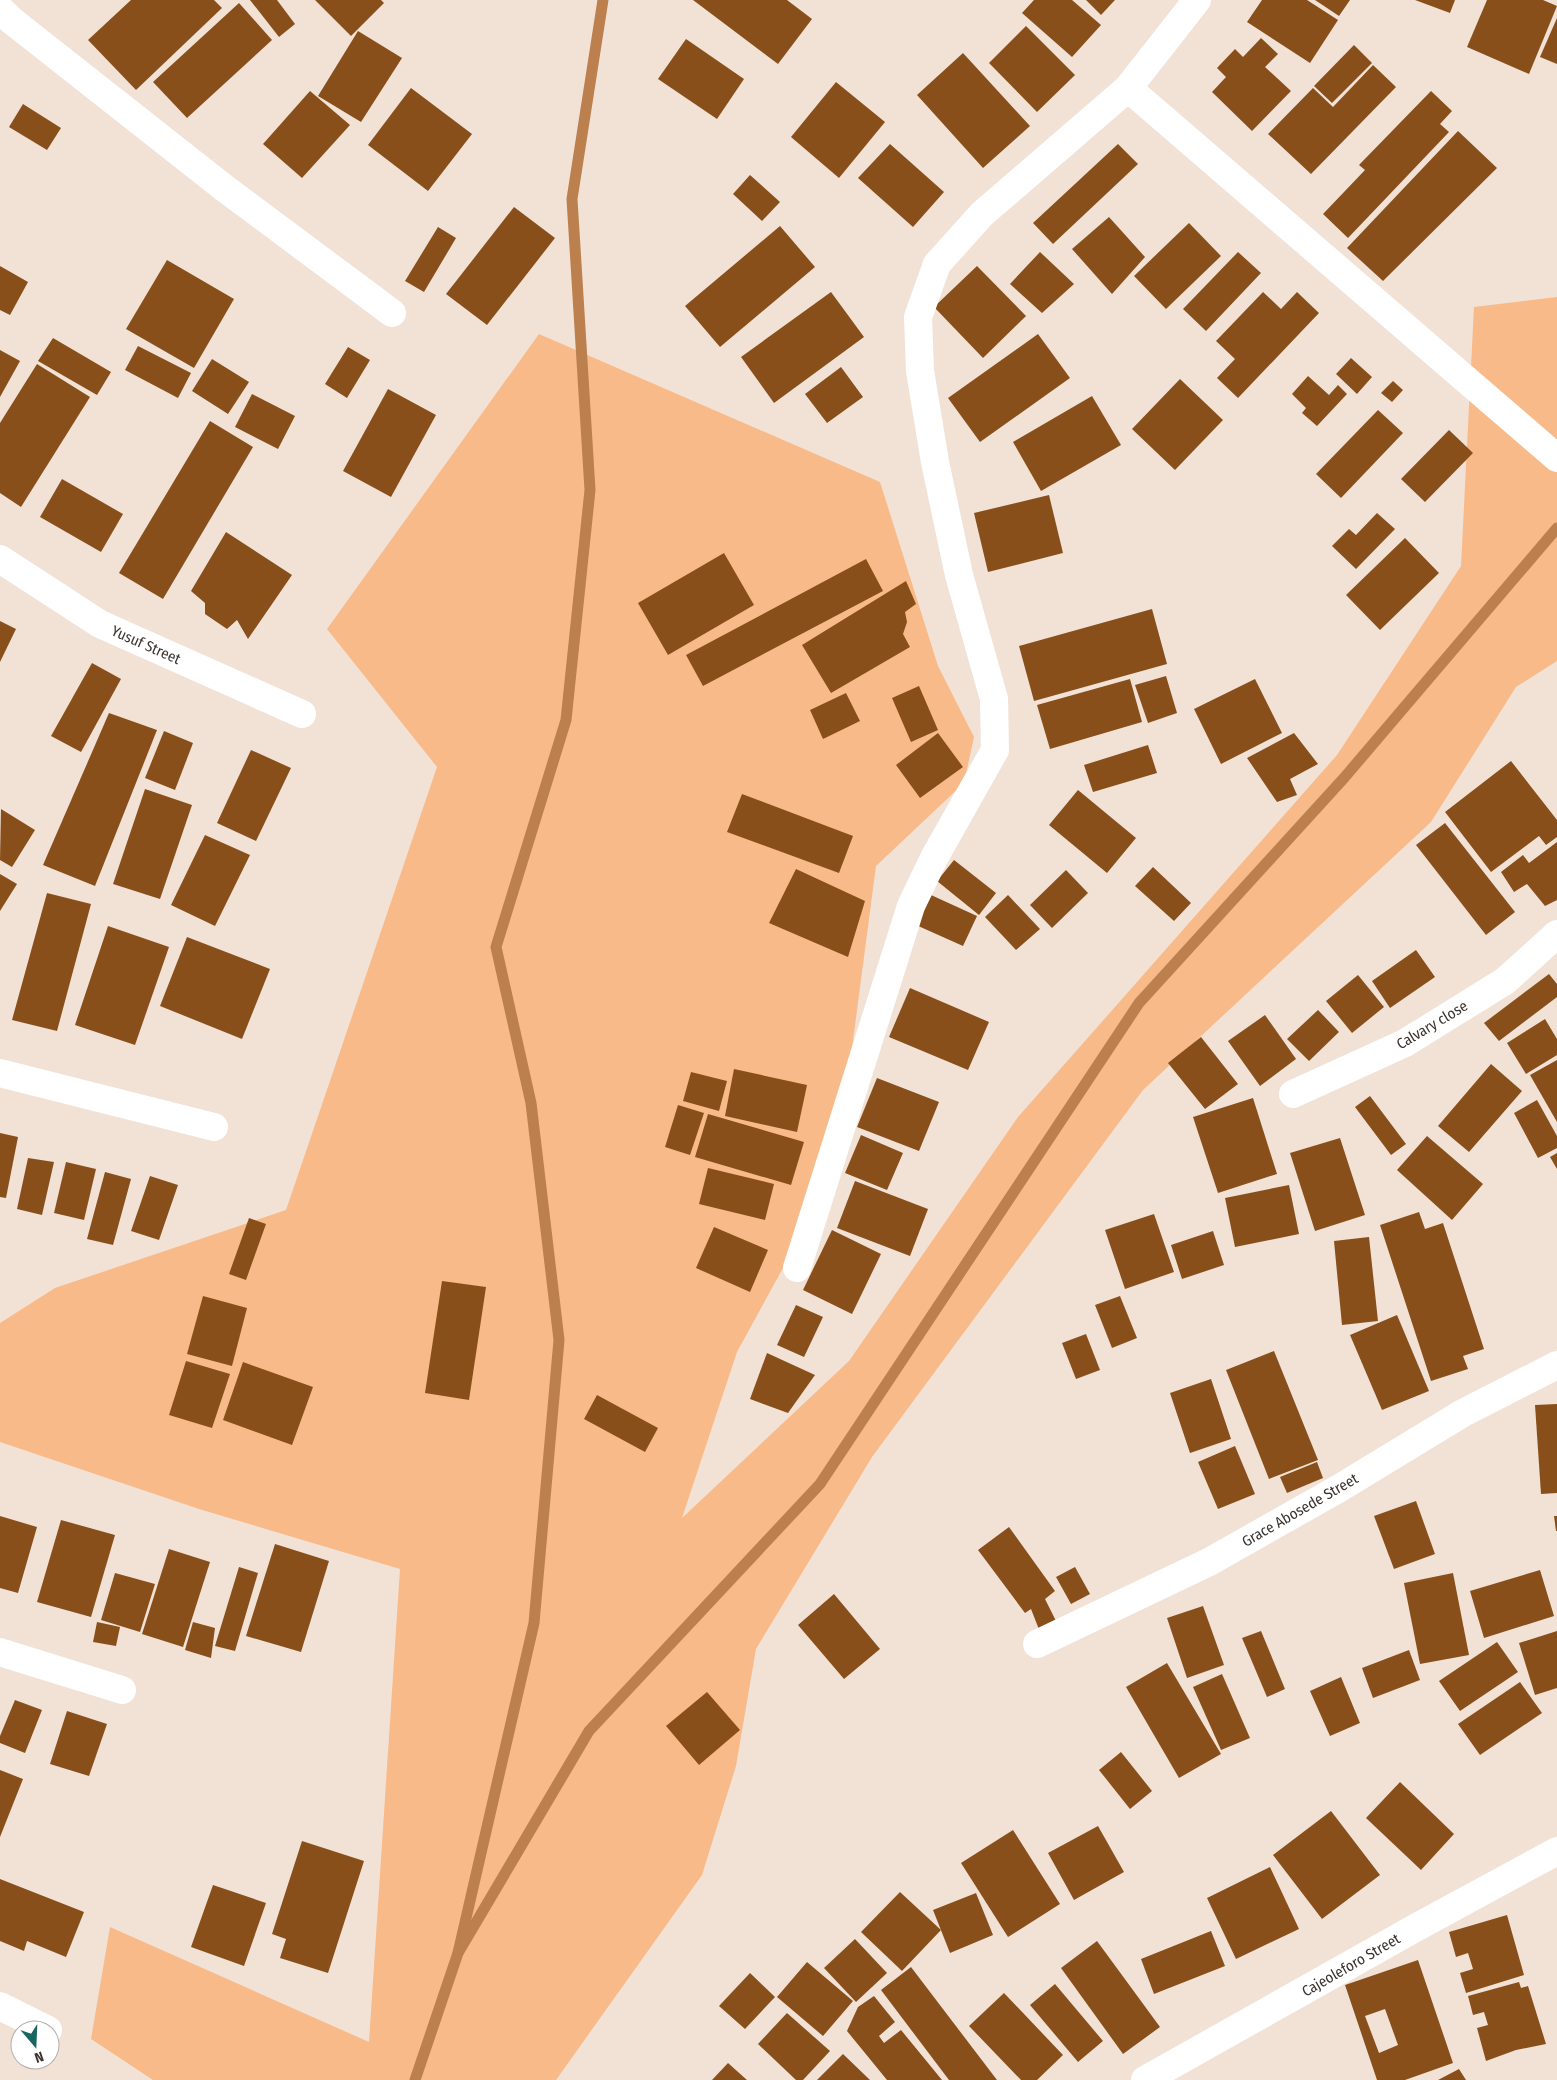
<svg xmlns="http://www.w3.org/2000/svg" width="1557" height="2080" font-family="'Fira Sans Condensed',sans-serif">
	<rect width="100%" height="100%" fill="#f2e2d6"/>
	<polygon fill="#f8ba89" points="1557,297 1557,661 1516,687 1431,822 1143,1090 872,1457 756,1649 736,1766 702,1875 556,2080 153,2080 91,2039 110,1927 369,2042 400,1569 199,1509 0,1442 0,1323 55,1288 286,1210 437,767 327,629 539,334 880,482 938,666 974,737 964,783 876,866 849,1071 807,1224 737,1352 682,1518 849,1361 1018,1117 1337,755 1461,566 1474,307"/>
	<g fill="none" stroke-linecap="round" stroke-linejoin="round">
		<g stroke="#bc7f4e" stroke-width="11">
			<polyline points="458,1953 534,1623 559,1340 531,1103 496,947 566,720 590,490 572,199 603,0"/>
			<polyline points="415,2080 458,1953 589,1731 820,1484 1139,1003 1344,778 1557,528"/>
		</g>
	</g>
	<g fill="#884f1b" fill-rule="evenodd">
		<polygon points="131,0 214,0 222,8 136,90 88,40"/>
		<polygon points="250,0 277,0 295,24 279,37"/>
		<polygon points="315,0 381,0 384,3 351,36"/>
		<polygon points="693,0 787,0 812,19 778,64"/>
		<polygon points="1034,0 1072,0 1101,25 1072,57 1022,13"/>
		<polygon points="1086,0 1115,0 1101,15"/>
		<polygon points="1262,0 1307,0 1338,20 1310,63 1247,22"/>
		<polygon points="1315,0 1350,0 1339,16"/>
		<polygon points="1415,0 1455,0 1450,13"/>
		<polygon points="1487,0 1543,0 1557,6 1529,74 1467,47"/>
		<polygon points="239,3 272,40 187,118 153,82"/>
		<polygon points="1557,18 1557,64 1540,57"/>
		<polygon points="1026,26 1075,75 1037,112 989,63"/>
		<polygon points="358,31 402,58 361,122 318,96"/>
		<polygon points="1261,38 1278,54 1265,67 1291,91 1252,131 1212,92 1226,77 1217,68 1235,49 1243,57"/>
		<polygon points="686,39 744,79 717,119 658,79"/>
		<polygon points="1354,45 1372,63 1332,103 1314,86"/>
		<polygon points="963,53 1030,126 983,168 917,95"/>
		<polygon points="1373,65 1396,87 1311,174 1268,134 1313,88 1333,107"/>
		<polygon points="836,82 885,122 839,178 791,137"/>
		<polygon points="411,88 472,134 428,191 368,145"/>
		<polygon points="310,91 350,125 302,178 263,144"/>
		<polygon points="1431,91 1452,111 1440,124 1449,132 1348,238 1323,214 1365,170 1359,165"/>
		<polygon points="23,104 61,128 47,150 9,127"/>
		<polygon points="1458,131 1497,168 1383,281 1347,248"/>
		<polygon points="890,144 944,192 913,227 858,178"/>
		<polygon points="1118,144 1138,164 1053,244 1033,223"/>
		<polygon points="750,175 780,202 762,221 733,194"/>
		<polygon points="514,207 555,238 487,325 446,294"/>
		<polygon points="1109,217 1145,257 1112,294 1072,249"/>
		<polygon points="1189,223 1221,256 1166,309 1134,276"/>
		<polygon points="780,226 815,267 720,347 685,306"/>
		<polygon points="438,227 456,238 424,292 405,281"/>
		<polygon points="1040,252 1074,284 1042,313 1010,284"/>
		<polygon points="1238,252 1261,273 1206,331 1183,309"/>
		<polygon points="167,260 234,299 194,368 126,329"/>
		<polygon points="0,266 28,282 10,315 0,310"/>
		<polygon points="977,266 1026,316 983,358 934,307"/>
		<polygon points="831,292 864,337 774,403 741,357"/>
		<polygon points="1263,292 1281,309 1297,292 1319,313 1238,398 1217,378 1235,359 1216,341"/>
		<polygon points="1038,334 1070,378 980,442 948,398"/>
		<polygon points="53,338 111,372 97,395 38,361"/>
		<polygon points="138,346 191,373 178,398 125,370"/>
		<polygon points="348,347 370,360 347,398 325,384"/>
		<polygon points="0,350 20,361 0,397"/>
		<polygon points="1351,358 1372,377 1357,394 1336,374"/>
		<polygon points="212,359 249,382 228,414 192,391"/>
		<polygon points="37,364 90,397 21,507 0,493 0,423"/>
		<polygon points="841,367 863,397 827,423 805,394"/>
		<polygon points="1308,376 1329,395 1338,385 1347,394 1317,426 1302,413 1306,408 1292,394"/>
		<polygon points="1180,379 1223,420 1175,470 1132,429"/>
		<polygon points="1393,381 1403,390 1392,402 1381,393"/>
		<polygon points="388,389 436,415 391,497 343,471"/>
		<polygon points="252,394 295,416 278,449 235,427"/>
		<polygon points="1092,396 1121,445 1041,491 1013,442"/>
		<polygon points="1378,410 1403,433 1341,498 1316,474"/>
		<polygon points="210,421 253,447 163,599 119,573"/>
		<polygon points="1449,430 1473,453 1425,502 1401,479"/>
		<polygon points="62,479 123,514 101,552 40,517"/>
		<polygon points="1049,495 1063,553 988,572 974,513"/>
		<polygon points="1377,513 1395,529 1356,569 1332,546 1349,529 1356,535"/>
		<polygon points="226,532 292,575 248,639 237,620 227,629 205,614 205,603 191,591"/>
		<polygon points="1405,538 1439,573 1380,630 1346,595"/>
		<polygon points="724,553 754,605 668,655 638,603"/>
		<polygon points="866,559 883,591 703,686 686,655"/>
		<polygon points="906,581 916,604 905,612 907,622 903,634 910,647 831,693 802,645"/>
		<polygon points="1152,609 1167,664 1034,701 1019,646"/>
		<polygon points="0,621 16,629 0,662"/>
		<polygon points="92,663 121,679 81,752 51,736"/>
		<polygon points="1166,676 1177,713 1148,723 1135,685"/>
		<polygon points="1130,679 1142,722 1050,749 1037,705"/>
		<polygon points="1255,679 1282,733 1221,764 1194,709"/>
		<polygon points="919,686 938,730 911,742 892,698"/>
		<polygon points="846,693 860,721 823,739 810,710"/>
		<polygon points="109,713 157,730 95,886 43,865"/>
		<polygon points="164,731 193,743 175,790 145,778"/>
		<polygon points="938,733 963,767 920,798 896,765"/>
		<polygon points="1294,733 1318,764 1290,779 1297,795 1277,802 1247,758"/>
		<polygon points="1148,745 1157,773 1093,792 1084,765"/>
		<polygon points="251,750 291,768 256,841 217,823"/>
		<polygon points="1511,761 1557,820 1557,837 1546,845 1539,836 1491,872 1445,812"/>
		<polygon points="145,789 192,805 160,899 113,884"/>
		<polygon points="1078,790 1136,838 1107,873 1049,825"/>
		<polygon points="742,794 853,836 839,873 727,832"/>
		<polygon points="1,809 35,830 12,867 0,860"/>
		<polygon points="1445,823 1515,912 1486,935 1416,845"/>
		<polygon points="205,835 250,855 215,926 171,905"/>
		<polygon points="1557,842 1557,900 1545,906 1527,884 1514,892 1501,872 1523,855 1529,863"/>
		<polygon points="954,860 996,893 979,915 937,881"/>
		<polygon points="1153,867 1191,903 1174,921 1135,886"/>
		<polygon points="796,869 865,901 848,957 769,923"/>
		<polygon points="1066,870 1088,893 1052,928 1030,905"/>
		<polygon points="0,874 17,884 0,911"/>
		<polygon points="47,893 91,904 57,1031 12,1020"/>
		<polygon points="931,895 977,916 963,946 916,925"/>
		<polygon points="1008,895 1040,929 1016,950 985,917"/>
		<polygon points="108,926 169,947 135,1045 75,1025"/>
		<polygon points="187,937 270,969 242,1039 160,1006"/>
		<polygon points="1416,950 1435,977 1390,1008 1372,981"/>
		<polygon points="1549,974 1557,984 1557,997 1499,1041 1484,1023"/>
		<polygon points="1358,975 1384,1007 1352,1033 1326,1001"/>
		<polygon points="910,988 989,1022 968,1070 889,1037"/>
		<polygon points="1318,1010 1339,1032 1309,1061 1287,1039"/>
		<polygon points="1265,1015 1296,1059 1260,1086 1228,1041"/>
		<polygon points="1545,1019 1557,1039 1557,1055 1526,1074 1507,1043"/>
		<polygon points="1201,1037 1238,1084 1205,1109 1168,1063"/>
		<polygon points="1557,1060 1557,1122 1530,1075"/>
		<polygon points="1491,1064 1522,1091 1469,1152 1438,1126"/>
		<polygon points="734,1069 807,1085 797,1132 725,1116"/>
		<polygon points="691,1072 727,1081 719,1111 683,1101"/>
		<polygon points="877,1078 939,1102 919,1151 857,1127"/>
		<polygon points="1370,1096 1406,1144 1391,1155 1355,1107"/>
		<polygon points="1253,1098 1277,1174 1218,1193 1193,1117"/>
		<polygon points="1537,1100 1557,1136 1557,1148 1538,1158 1514,1113"/>
		<polygon points="678,1105 704,1113 690,1155 665,1147"/>
		<polygon points="708,1114 804,1142 791,1185 695,1157"/>
		<polygon points="0,1133 18,1137 6,1198 0,1197"/>
		<polygon points="861,1135 903,1153 887,1190 845,1173"/>
		<polygon points="1427,1136 1483,1184 1452,1220 1397,1170"/>
		<polygon points="1340,1138 1365,1215 1315,1231 1290,1153"/>
		<polygon points="1557,1153 1557,1169 1550,1157"/>
		<polygon points="28,1158 54,1162 42,1215 17,1209"/>
		<polygon points="66,1162 96,1169 84,1220 54,1213"/>
		<polygon points="708,1168 774,1184 765,1220 699,1204"/>
		<polygon points="105,1172 131,1179 113,1245 87,1239"/>
		<polygon points="150,1176 178,1185 159,1240 131,1231"/>
		<polygon points="855,1181 928,1209 910,1256 837,1228"/>
		<polygon points="1289,1185 1299,1234 1235,1247 1225,1198"/>
		<polygon points="1419,1212 1425,1229 1443,1223 1484,1349 1463,1356 1468,1369 1431,1381 1380,1225"/>
		<polygon points="1154,1214 1174,1272 1125,1289 1105,1230"/>
		<polygon points="249,1218 266,1224 246,1280 229,1274"/>
		<polygon points="714,1227 768,1250 750,1292 696,1268"/>
		<polygon points="832,1230 881,1254 852,1314 803,1290"/>
		<polygon points="1213,1231 1224,1265 1182,1279 1171,1245"/>
		<polygon points="1369,1237 1378,1321 1342,1325 1334,1241"/>
		<polygon points="442,1281 486,1287 469,1400 425,1393"/>
		<polygon points="203,1296 247,1308 232,1366 187,1354"/>
		<polygon points="1120,1296 1137,1338 1112,1348 1095,1305"/>
		<polygon points="796,1305 823,1317 804,1357 777,1345"/>
		<polygon points="1397,1315 1429,1391 1382,1410 1350,1335"/>
		<polygon points="1086,1334 1100,1370 1076,1379 1062,1343"/>
		<polygon points="1274,1351 1318,1460 1269,1479 1226,1370"/>
		<polygon points="767,1353 815,1375 788,1413 750,1399"/>
		<polygon points="186,1361 230,1374 212,1428 169,1415"/>
		<polygon points="243,1362 313,1387 292,1445 223,1420"/>
		<polygon points="1211,1379 1231,1439 1190,1453 1170,1393"/>
		<polygon points="597,1395 658,1428 645,1452 584,1419"/>
		<polygon points="1557,1404 1557,1493 1541,1494 1535,1405"/>
		<polygon points="1235,1446 1255,1494 1218,1509 1198,1462"/>
		<polygon points="1317,1462 1323,1478 1287,1493 1280,1477"/>
		<polygon points="1416,1501 1435,1554 1394,1569 1374,1516"/>
		<polygon points="0,1516 37,1527 18,1593 0,1588"/>
		<polygon points="1554,1516 1557,1516 1557,1531 1556,1531"/>
		<polygon points="61,1520 115,1535 91,1617 37,1602"/>
		<polygon points="1009,1527 1055,1591 1045,1599 1057,1623 1040,1632 1031,1609 1025,1613 978,1550"/>
		<polygon points="275,1544 329,1561 301,1652 246,1636"/>
		<polygon points="169,1549 210,1562 183,1647 142,1634"/>
		<polygon points="239,1567 258,1573 235,1651 215,1646"/>
		<polygon points="1075,1567 1090,1594 1071,1604 1056,1577"/>
		<polygon points="1540,1570 1554,1616 1484,1638 1470,1591"/>
		<polygon points="115,1573 155,1584 140,1632 101,1620"/>
		<polygon points="1453,1573 1469,1655 1420,1664 1404,1583"/>
		<polygon points="834,1594 880,1649 844,1679 798,1625"/>
		<polygon points="1203,1606 1224,1665 1187,1678 1167,1618"/>
		<polygon points="97,1622 120,1627 116,1646 93,1642"/>
		<polygon points="193,1622 215,1628 211,1658 185,1650"/>
		<polygon points="1261,1631 1285,1689 1267,1697 1242,1638"/>
		<polygon points="1557,1631 1557,1688 1535,1695 1519,1643"/>
		<polygon points="1497,1642 1518,1672 1460,1711 1439,1681"/>
		<polygon points="1409,1650 1420,1680 1373,1698 1362,1668"/>
		<polygon points="1167,1663 1221,1754 1179,1778 1126,1687"/>
		<polygon points="1222,1674 1250,1738 1221,1750 1193,1687"/>
		<polygon points="1341,1677 1360,1723 1330,1736 1310,1691"/>
		<polygon points="1520,1682 1542,1713 1480,1755 1458,1724"/>
		<polygon points="707,1692 740,1730 699,1765 666,1726"/>
		<polygon points="15,1700 42,1710 25,1753 0,1743 0,1736"/>
		<polygon points="67,1711 107,1724 89,1776 50,1764"/>
		<polygon points="1121,1752 1152,1791 1130,1809 1099,1770"/>
		<polygon points="0,1770 23,1779 0,1837"/>
		<polygon points="1400,1782 1454,1834 1421,1870 1366,1818"/>
		<polygon points="1331,1811 1380,1875 1322,1919 1273,1855"/>
		<polygon points="1098,1826 1124,1872 1074,1900 1048,1853"/>
		<polygon points="1013,1830 1060,1904 1008,1937 961,1863"/>
		<polygon points="302,1841 364,1861 328,1973 280,1958 286,1939 272,1934"/>
		<polygon points="1270,1867 1299,1929 1236,1959 1207,1898"/>
		<polygon points="0,1879 84,1912 66,1957 27,1941 24,1951 0,1941"/>
		<polygon points="213,1885 266,1903 244,1966 191,1947"/>
		<polygon points="900,1892 941,1930 902,1971 861,1932"/>
		<polygon points="976,1893 993,1935 950,1953 933,1910"/>
		<polygon points="1507,1915 1524,1975 1466,1993 1460,1973 1473,1969 1468,1953 1456,1957 1449,1932"/>
		<polygon points="1211,1931 1225,1966 1154,1994 1141,1959"/>
		<polygon points="855,1939 887,1973 856,2002 824,1968"/>
		<polygon points="1097,1941 1160,2027 1123,2054 1061,1968"/>
		<path d="M1418,1960l35,103 -48,17h-28l-32,-95zM1385,2009l13,36 -19,8 -14,-37z"/>
		<polygon points="807,1962 853,2001 823,2036 777,1997"/>
		<polygon points="911,1967 997,2080 949,2080 881,1990"/>
		<polygon points="750,1973 775,1997 745,2029 719,2006"/>
		<polygon points="1519,1982 1521,1988 1528,1986 1546,2044 1516,2050 1486,2061 1477,2028 1488,2025 1484,2012 1473,2015 1468,1996"/>
		<polygon points="1055,1984 1103,2041 1078,2062 1030,2005"/>
		<polygon points="1004,1993 1063,2055 1037,2080 1021,2080 969,2026"/>
		<polygon points="874,1996 895,2022 879,2036 884,2043 901,2030 942,2080 887,2080 847,2031 858,2007"/>
		<polygon points="787,2013 830,2051 803,2080 796,2080 758,2044"/>
		<polygon points="843,2054 870,2080 817,2080"/>
		<polygon points="728,2063 747,2080 712,2080"/>
		<polygon points="1459,2069 1466,2080 1438,2080"/>
	</g>
	<g fill="none" stroke-linecap="round" stroke-linejoin="round">
		<g stroke="#fff" stroke-width="28">
			<polyline points="0,9 11,20 223,187 392,313"/>
			<polyline points="1128,88 1557,458"/>
			<polyline points="0,559 100,624 302,714"/>
			<polyline points="0,1073 214,1127"/>
			<polyline points="1293,1094 1405,1043 1505,981 1557,934"/>
			<polyline points="797,1268 911,906 934,858 995,750 994,699 959,575 935,462 920,371 918,317 937,264 982,214 1128,88 1197,0"/>
			<polyline points="1037,1644 1209,1562 1338,1489 1463,1413 1557,1365"/>
			<polyline points="0,1652 122,1690"/>
			<polyline points="0,2006 48,2030"/>
			<polyline points="1145,2080 1417,1927 1557,1851"/>
		</g>
	</g>
	<g text-anchor="middle" stroke-width="5" stroke-linejoin="round" paint-order="stroke">
		<g font-size="15" fill="#3b3430" stroke="#fff">
			<text transform="translate(146 645) rotate(24)" y="5">Yusuf Street</text>
			<text transform="translate(1432 1025) rotate(-31)" y="5">Calvary close</text>
			<text transform="translate(1300 1510) rotate(-30)" y="5">Grace Abosede Street</text>
			<text transform="translate(1351 1965) rotate(-30)" y="5">Cajeoleforo Street</text>
		</g>
	</g>
	<g transform="translate(35 2045) rotate(161)"><circle r="24" fill="#ffffff" stroke="#b1aeac"/>
	<path d="M0-4L9 19L0 12L-9 19Z" fill="#186561"/>
	<text y="-8" font-size="14" font-weight="bold" text-anchor="middle" fill="#3b3430">N</text>
	</g>
</svg>
